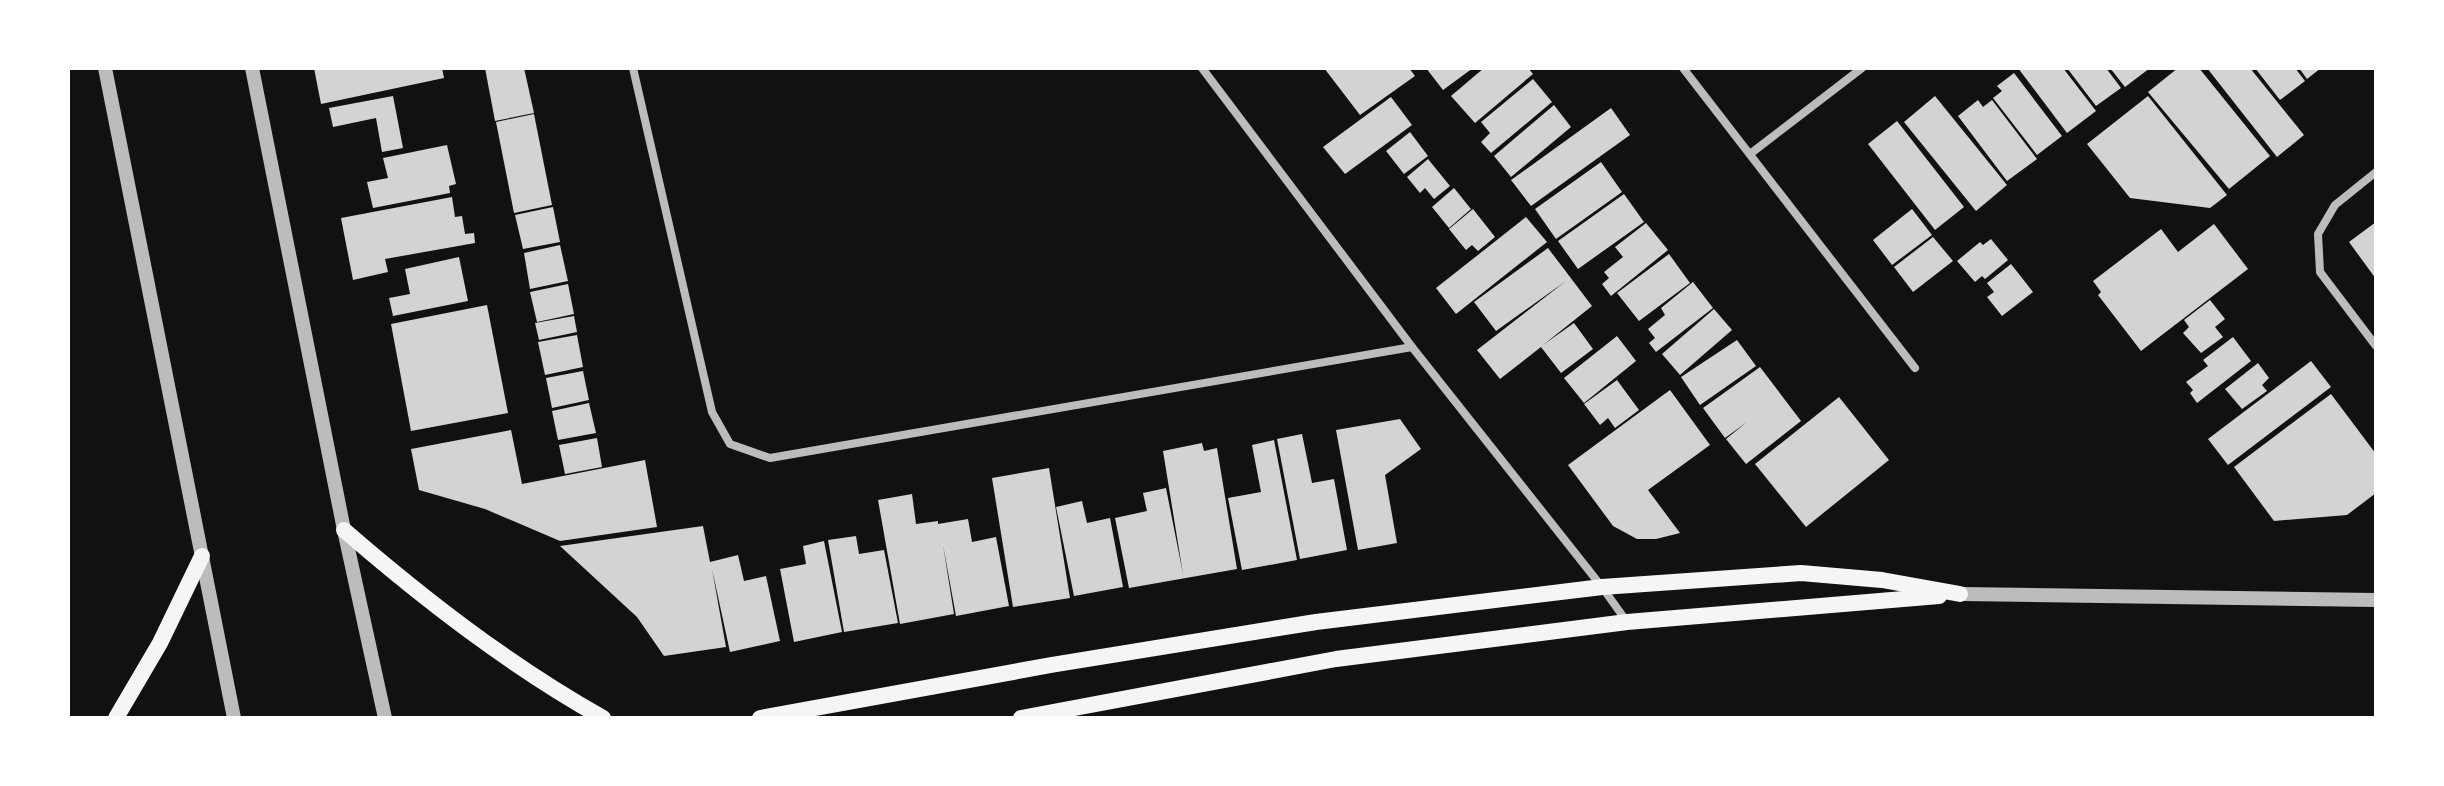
<svg xmlns="http://www.w3.org/2000/svg" width="2444" height="786" font-family="Arial,sans-serif">
	<rect width="100%" height="100%" fill="#111"/>
	<g fill="#d3d3d3">
		<polygon points="314,68 442,68 444,78 321,104"/>
		<polygon points="485,68 524,68 534,113 495,121"/>
		<polygon points="1324,68 1409,68 1415,76 1360,115"/>
		<polygon points="1426,68 1473,68 1443,90"/>
		<polygon points="1484,68 1528,68 1533,74 1475,123 1451,96"/>
		<polygon points="2018,68 2063,68 2096,111 2067,133"/>
		<polygon points="2067,68 2106,68 2121,88 2096,106"/>
		<polygon points="2110,68 2150,68 2125,87"/>
		<polygon points="2178,68 2199,68 2270,156 2229,189 2148,92"/>
		<polygon points="2207,68 2250,68 2304,135 2277,157"/>
		<polygon points="2255,68 2295,68 2305,81 2280,100"/>
		<polygon points="2299,68 2321,68 2307,79"/>
		<polygon points="2014,73 2062,136 2037,155 1993,98 2002,91 1997,86"/>
		<polygon points="1533,79 1552,102 1491,153 1481,142 1490,133 1481,122"/>
		<polygon points="393,96 403,148 382,152 376,118 333,127 329,108"/>
		<polygon points="1935,96 2007,185 1976,211 1904,122"/>
		<polygon points="2148,96 2227,195 2210,208 2130,198 2087,144"/>
		<polygon points="1391,97 1412,125 1345,174 1323,147"/>
		<polygon points="1978,100 1983,107 1992,100 2037,159 2007,181 1958,116"/>
		<polygon points="1554,105 1571,127 1511,177 1494,156"/>
		<polygon points="1611,108 1630,135 1531,206 1511,180"/>
		<polygon points="534,114 552,205 514,213 496,122"/>
		<polygon points="1897,121 1964,207 1935,230 1868,144"/>
		<polygon points="1410,132 1428,156 1404,174 1386,151"/>
		<polygon points="447,145 456,184 449,186 450,193 373,208 367,182 388,178 383,158"/>
		<polygon points="1428,159 1450,186 1434,199 1425,188 1420,193 1407,177"/>
		<polygon points="1601,162 1622,192 1556,239 1535,209"/>
		<polygon points="1454,188 1471,209 1449,228 1432,207"/>
		<polygon points="1624,194 1644,222 1578,269 1558,241"/>
		<polygon points="452,197 455,217 462,216 465,234 474,233 475,243 385,259 388,272 353,280 341,218"/>
		<polygon points="553,207 560,242 523,249 515,215"/>
		<polygon points="1473,209 1495,237 1478,251 1472,245 1466,250 1449,229"/>
		<polygon points="1912,209 1932,235 1892,265 1873,240"/>
		<polygon points="1526,217 1547,242 1456,314 1436,288"/>
		<polygon points="2376,222 2376,279 2349,242"/>
		<polygon points="1646,223 1668,250 1611,296 1602,284 1609,278 1604,272 1623,257 1615,247"/>
		<polygon points="2214,224 2248,269 2141,351 2098,295 2101,292 2093,281 2161,229 2178,252"/>
		<polygon points="1933,237 1953,261 1913,292 1894,267"/>
		<polygon points="1991,239 2008,260 1985,279 1982,276 1975,282 1957,261 1980,242 1983,245"/>
		<polygon points="560,245 568,281 530,289 524,253"/>
		<polygon points="1548,248 1592,306 1543,345 1574,323 1593,349 1561,373 1541,347 1500,379 1477,350 1566,281 1496,331 1474,302"/>
		<polygon points="1669,254 1690,283 1639,321 1617,293"/>
		<polygon points="459,257 468,301 393,316 389,298 410,294 405,269"/>
		<polygon points="2011,264 2033,292 2002,316 1987,297 1994,292 1987,283"/>
		<polygon points="1693,282 1713,308 1656,352 1649,343 1655,338 1648,329 1665,315 1661,308"/>
		<polygon points="568,284 574,314 537,322 530,292"/>
		<polygon points="2210,300 2225,319 2215,327 2223,337 2201,353 2183,333 2189,327 2184,320"/>
		<polygon points="487,305 508,413 411,431 391,324"/>
		<polygon points="1714,309 1732,330 1680,375 1662,354"/>
		<polygon points="574,316 577,332 539,340 535,323"/>
		<polygon points="577,335 583,367 545,375 538,342"/>
		<polygon points="1617,336 1636,361 1584,403 1564,378"/>
		<polygon points="2233,337 2251,361 2197,403 2190,393 2193,390 2186,382 2208,366 2203,360"/>
		<polygon points="1737,340 1756,366 1700,405 1681,377"/>
		<polygon points="2311,361 2331,387 2228,465 2208,439"/>
		<polygon points="2258,363 2269,378 2262,385 2267,391 2242,409 2225,389"/>
		<polygon points="1760,367 1801,421 1746,464 1726,439 1747,422 1725,438 1703,408"/>
		<polygon points="583,371 589,400 552,408 546,378"/>
		<polygon points="1617,380 1639,410 1615,428 1608,418 1600,425 1584,404"/>
		<polygon points="1670,390 1710,445 1648,490 1680,533 1656,539 1637,539 1613,526 1568,465"/>
		<polygon points="2331,394 2376,454 2376,493 2347,515 2274,521 2234,467"/>
		<polygon points="1839,397 1889,460 1806,527 1755,464"/>
		<polygon points="589,403 596,433 558,440 552,411"/>
		<polygon points="1400,419 1421,449 1385,475 1397,543 1358,550 1336,430"/>
		<polygon points="511,430 522,484 645,460 657,527 560,541 485,509 419,490 411,449"/>
		<polygon points="1302,434 1312,483 1334,479 1347,550 1300,559 1277,439"/>
		<polygon points="597,438 602,467 565,474 559,445"/>
		<polygon points="1274,440 1297,560 1242,570 1228,498 1261,492 1252,445"/>
		<polygon points="1202,443 1204,451 1217,448 1237,569 1129,588 1115,518 1147,511 1143,493 1166,488 1183,574 1163,451"/>
		<polygon points="1049,468 1070,598 1013,607 992,478"/>
		<polygon points="912,494 916,524 938,521 938,524 968,519 972,542 996,537 1009,606 956,616 943,545 954,614 900,624 878,500"/>
		<polygon points="1082,501 1087,523 1110,518 1123,587 1074,596 1056,507"/>
		<polygon points="703,526 710,562 738,555 744,581 766,576 780,641 730,652 712,569 726,647 664,656 637,617 560,546"/>
		<polygon points="856,536 859,554 884,550 898,623 844,632 828,540"/>
		<polygon points="824,541 842,632 794,642 780,569 806,564 803,546"/>
	</g>
	<g fill="none" stroke-linecap="round" stroke-linejoin="round">
		<g stroke="#bcbcbc" stroke-width="8">
			<polyline points="633,68 712,412 730,444 770,458 1412,347"/>
			<polyline points="1202,68 1412,347 1602,587 1627,622"/>
			<polyline points="1683,68 1915,368"/>
			<polyline points="1750,154 1862,68"/>
			<polyline points="2376,172 2335,205 2318,234 2320,272 2376,346"/>
		</g>
		<g stroke="#bcbcbc" stroke-width="14">
			<polyline points="105,68 234,718"/>
			<polyline points="252,68 344,530 385,718"/>
			<polyline points="1960,594 2376,600"/>
		</g>
		<g stroke="#f5f5f5" stroke-width="16">
			<path d="M344,530c81,70 165,135 259,188"/>
			<polyline points="116,718 160,643 202,556"/>
			<polyline points="760,718 1051,665 1316,622 1602,587 1801,573 1882,580 1960,594"/>
			<polyline points="1021,718 1336,659 1627,622 1939,596"/>
		</g>
	</g>
	<rect width="2444" height="786" fill="none" stroke="#ffffff" stroke-width="140"/>
</svg>
